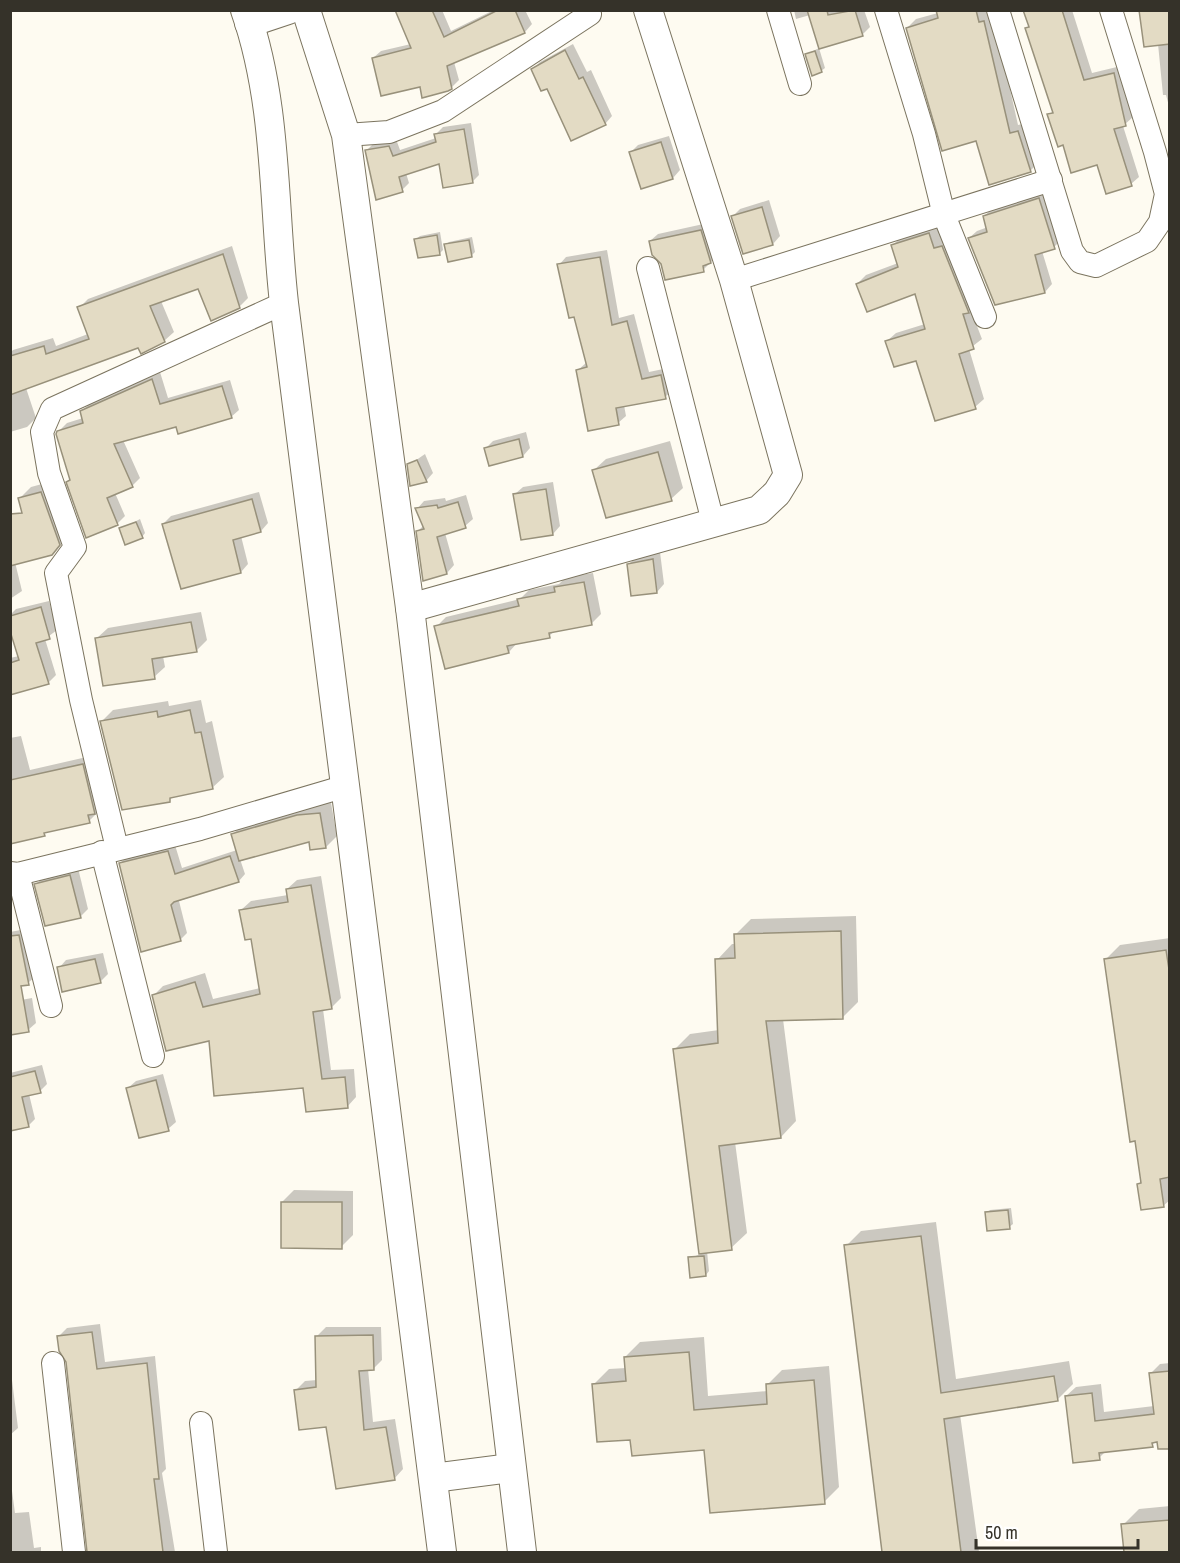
<svg xmlns="http://www.w3.org/2000/svg" width="1180" height="1563" font-family="'Archivo Narrow',sans-serif">
	<rect width="100%" height="100%" fill="#fefbf1"/>
	<g fill="#0003">
		<polygon points="399,10 442,10 451,31 494,10 525,10 532,24 525,32 454,62 459,80 451,88 421,85 373,58 381,51 411,44"/>
		<polygon points="794,10 864,10 870,27 862,35 810,15 796,19"/>
		<polygon points="937,10 987,10 988,14 993,13 1018,125 1027,123 1039,162 1030,171 977,139 907,28 916,19 938,13"/>
		<polygon points="1025,10 1072,10 1092,73 1121,66 1133,117 1123,126 1139,177 1131,184 1064,143 1049,115 1054,110 1026,29 1030,26"/>
		<polygon points="1170,10 1170,110 1166,95 1163,95 1158,44"/>
		<polygon points="573,44 587,72 591,70 612,116 605,124 547,87 533,69 540,62"/>
		<polygon points="819,48 825,68 821,71 807,54"/>
		<polygon points="471,123 479,175 472,182 440,162 406,173 409,183 402,190 366,151 373,144 396,139 400,150 436,138 436,134 443,127"/>
		<polygon points="669,136 680,170 673,178 630,153 638,145"/>
		<polygon points="1046,192 1061,240 1054,247 1042,251 1052,284 1045,292 996,304 969,238 977,231 988,227 984,216 992,209"/>
		<polygon points="769,200 780,236 773,244 733,216 740,209"/>
		<polygon points="708,223 718,255 703,270 662,263 650,241 658,234"/>
		<polygon points="938,225 982,339 969,349 984,399 975,407 917,359 887,341 896,333 925,324 916,292 857,284 866,275 898,263 893,245 902,236"/>
		<polygon points="440,232 443,250 440,253 416,239 420,236"/>
		<polygon points="472,237 475,252 471,256 446,245 449,242"/>
		<polygon points="232,246 248,298 239,307 199,287 161,301 174,332 164,341 139,346 26,388 36,418 27,427 10,432 10,353 13,350 53,338 56,346 88,334 79,308 88,299"/>
		<polygon points="607,250 619,318 634,314 649,372 668,368 673,390 665,397 624,405 626,416 618,423 578,370 587,362 559,265 566,257"/>
		<polygon points="160,372 168,398 230,380 239,410 231,417 177,425 123,440 140,478 132,486 115,493 125,516 117,524 71,479 59,431 67,423 83,418 81,412 89,404"/>
		<polygon points="526,432 530,448 523,456 486,448 493,441"/>
		<polygon points="670,441 683,488 671,499 594,470 606,459"/>
		<polygon points="425,454 433,473 426,481 409,465"/>
		<polygon points="53,481 64,542 51,554 19,499 31,487"/>
		<polygon points="553,482 560,526 553,534 515,494 523,487"/>
		<polygon points="259,492 268,523 261,531 241,536 248,564 241,572 163,524 171,516"/>
		<polygon points="466,495 473,519 465,526 445,533 454,565 447,573 418,531 424,525 417,509 424,501 445,498 446,501"/>
		<polygon points="140,519 145,533 142,537 121,529"/>
		<polygon points="660,552 664,584 657,592 628,565 636,557"/>
		<polygon points="14,558 22,591 10,599 10,559"/>
		<polygon points="593,573 601,614 591,624 556,630 549,636 518,642 509,652 436,627 446,617 520,599 529,590 559,584 566,577"/>
		<polygon points="49,601 57,630 45,639 56,675 49,682 10,694 10,658 19,656 10,626 10,615 16,609"/>
		<polygon points="201,612 207,640 196,651 163,656 165,667 154,677 97,638 108,628"/>
		<polygon points="201,700 206,723 212,721 224,777 212,788 174,796 169,800 102,721 113,710 168,701 169,706"/>
		<polygon points="21,736 30,770 91,756 98,812 89,821 10,842 10,738"/>
		<polygon points="331,803 337,836 326,847 310,840 240,859 245,874 239,881 179,901 187,933 180,940 120,863 127,857 175,845 182,868 237,850 233,834 244,823 309,804"/>
		<polygon points="78,868 88,909 80,917 36,884 44,877"/>
		<polygon points="321,876 341,998 331,1008 323,1009 331,1070 354,1069 356,1097 347,1107 210,1040 153,996 163,986 205,973 213,999 260,988 253,937 241,910 251,901 288,895 287,889 297,880"/>
		<polygon points="856,916 858,1002 843,1017 783,1019 796,1121 781,1137 735,1142 747,1233 731,1248 707,1251 709,1271 706,1275 690,1258 701,1254 675,1049 690,1034 719,1030 717,960 732,944 736,944 736,934 751,919"/>
		<polygon points="26,929 36,976 28,983 10,980 10,932"/>
		<polygon points="1170,938 1170,1200 1163,1206 1139,1184 1142,1181 1106,959 1120,945"/>
		<polygon points="103,953 108,974 100,982 59,968 66,960"/>
		<polygon points="32,998 36,1023 28,1030 10,1002"/>
		<polygon points="42,1065 47,1084 40,1091 29,1094 35,1119 28,1126 10,1130 10,1073"/>
		<polygon points="163,1074 176,1122 168,1129 128,1088 136,1081"/>
		<polygon points="294,1190 353,1191 353,1235 341,1247 282,1202"/>
		<polygon points="1011,1208 1013,1224 1009,1227 987,1213 990,1210"/>
		<polygon points="936,1222 956,1379 1069,1361 1073,1384 1057,1400 960,1414 979,1552 883,1552 846,1246 861,1231"/>
		<polygon points="100,1324 105,1362 155,1356 166,1469 162,1473 175,1552 88,1552 68,1361 58,1337 67,1328"/>
		<polygon points="326,1327 381,1327 382,1360 373,1369 368,1369 373,1422 395,1419 403,1469 394,1479 327,1425 296,1390 305,1381 317,1380 316,1337"/>
		<polygon points="704,1337 708,1396 768,1391 767,1385 782,1370 829,1366 839,1487 824,1502 706,1448 632,1438 594,1384 609,1369 626,1368 625,1357 640,1342"/>
		<polygon points="1170,1363 1170,1439 1156,1441 1152,1445 1107,1450 1099,1458 1066,1396 1076,1387 1101,1384 1104,1412 1154,1406 1150,1374 1160,1364"/>
		<polygon points="10,1364 18,1428 10,1435"/>
		<polygon points="10,1476 15,1513 29,1512 34,1548 41,1547 41,1552 10,1552"/>
		<polygon points="1170,1506 1170,1552 1126,1552 1123,1525 1139,1509"/>
	</g>
	<g fill="#e3dbc4" stroke="#98917b" stroke-width="1.5">
		<polygon points="395,10 432,10 444,37 498,10 515,10 525,33 447,66 452,89 448,91 422,98 420,87 381,96 372,58 411,48"/>
		<polygon points="807,10 827,10 828,15 855,10 863,36 819,49"/>
		<polygon points="936,10 976,10 979,22 984,21 1010,133 1018,131 1031,172 989,185 976,141 942,151 906,28 938,18"/>
		<polygon points="1023,10 1062,10 1084,80 1114,73 1126,126 1114,129 1132,186 1106,194 1097,165 1071,173 1063,145 1058,147 1047,114 1053,113 1025,28 1029,27"/>
		<polygon points="1139,10 1170,10 1170,44 1144,47"/>
		<polygon points="565,50 579,79 583,77 606,125 571,141 547,89 541,91 531,69"/>
		<polygon points="815,51 822,72 812,76 805,54"/>
		<polygon points="464,129 473,183 443,188 439,164 399,177 403,192 376,200 365,150 389,146 393,156 436,142 434,134"/>
		<polygon points="661,142 673,179 641,189 629,152"/>
		<polygon points="1039,198 1055,249 1035,255 1045,293 995,305 968,238 987,232 983,216"/>
		<polygon points="762,207 773,245 743,254 731,216"/>
		<polygon points="701,230 711,263 703,266 704,272 665,280 661,264 652,255 649,241"/>
		<polygon points="929,233 934,248 942,246 969,313 963,314 974,349 959,354 976,409 935,421 916,361 894,367 885,341 925,329 915,294 867,312 856,284 898,267 891,245"/>
		<polygon points="437,235 440,255 418,258 414,239"/>
		<polygon points="469,240 472,257 448,262 444,244"/>
		<polygon points="223,254 240,308 211,321 198,289 150,306 165,342 141,354 138,348 10,395 10,356 44,346 46,354 89,339 77,307"/>
		<polygon points="600,257 612,325 627,321 642,379 661,375 666,399 616,408 619,425 588,431 576,370 587,367 574,317 569,318 557,264"/>
		<polygon points="152,379 160,404 222,386 232,418 178,434 176,427 114,444 133,487 107,498 118,525 86,538 66,482 70,480 56,434 57,431 83,423 80,411"/>
		<polygon points="519,439 523,457 489,466 484,448"/>
		<polygon points="658,452 672,501 606,518 592,470"/>
		<polygon points="417,460 427,482 410,486 407,464"/>
		<polygon points="546,489 553,535 521,540 513,494"/>
		<polygon points="41,492 60,545 52,555 10,566 10,514 22,513 18,498"/>
		<polygon points="252,499 261,532 233,540 241,573 181,589 162,524"/>
		<polygon points="458,502 466,528 437,537 447,574 423,581 416,531 424,529 415,508 437,505 438,508"/>
		<polygon points="136,522 143,538 125,545 119,528"/>
		<polygon points="653,559 657,593 631,596 627,564"/>
		<polygon points="584,582 592,625 549,633 550,638 507,646 509,653 445,669 434,626 519,606 517,599 555,592 554,587"/>
		<polygon points="41,607 50,639 36,643 49,684 10,695 10,663 19,660 10,631 10,616"/>
		<polygon points="191,622 197,652 152,659 155,679 103,686 95,638"/>
		<polygon points="190,710 195,733 201,732 213,789 170,798 170,802 122,810 100,721 157,711 158,717"/>
		<polygon points="83,764 95,814 88,815 90,823 44,833 45,836 10,844 10,780"/>
		<polygon points="320,813 326,848 310,850 309,842 239,861 231,834 297,815"/>
		<polygon points="168,851 175,874 230,856 239,882 174,902 171,905 181,941 141,952 119,863"/>
		<polygon points="70,875 81,918 45,926 34,884"/>
		<polygon points="311,885 332,1009 313,1012 322,1079 345,1077 348,1108 306,1112 303,1088 214,1096 209,1041 166,1051 152,995 195,982 203,1007 260,994 251,939 245,940 239,910 288,902 286,889"/>
		<polygon points="841,931 843,1019 766,1021 781,1138 719,1146 732,1250 699,1254 673,1049 718,1043 715,959 735,958 734,934"/>
		<polygon points="19,935 29,985 21,986 29,1032 10,1035 10,936"/>
		<polygon points="1166,950 1170,976 1170,1177 1160,1179 1164,1207 1141,1210 1137,1184 1141,1183 1135,1141 1130,1142 1104,959"/>
		<polygon points="95,959 101,983 62,992 57,967"/>
		<polygon points="35,1071 41,1093 22,1097 29,1127 10,1131 10,1077"/>
		<polygon points="156,1080 169,1131 139,1138 126,1088"/>
		<polygon points="281,1202 342,1202 342,1249 281,1248"/>
		<polygon points="1008,1210 1010,1229 987,1231 985,1212"/>
		<polygon points="921,1236 941,1393 1054,1376 1058,1401 944,1419 961,1552 882,1552 844,1245"/>
		<polygon points="704,1256 706,1276 690,1278 688,1257"/>
		<polygon points="92,1332 97,1369 147,1363 159,1479 154,1479 163,1552 87,1552 66,1362 59,1351 57,1336"/>
		<polygon points="373,1335 374,1370 359,1371 364,1430 386,1427 395,1480 336,1489 326,1427 299,1430 294,1390 316,1387 315,1336"/>
		<polygon points="689,1352 694,1410 767,1404 766,1384 814,1380 825,1504 710,1513 704,1450 632,1456 630,1440 597,1442 592,1384 626,1381 624,1357"/>
		<polygon points="1170,1371 1170,1449 1158,1449 1157,1442 1152,1443 1153,1447 1099,1453 1100,1460 1073,1463 1065,1396 1092,1393 1095,1421 1154,1414 1149,1373"/>
		<polygon points="1170,1520 1170,1552 1124,1552 1121,1524"/>
	</g>
	<g fill="none" stroke-linecap="round" stroke-linejoin="round">
		<defs>
			<g id="minor">
				<polyline points="778,10 800,84"/>
				<polyline points="886,10 924,134 944,215 985,317"/>
				<polyline points="998,10 1072,251 1080,262 1096,266 1147,241 1160,222 1166,194 1155,152 1111,10"/>
				<polyline points="346,135 389,132 443,111 590,14"/>
				<polyline points="648,268 713,522"/>
				<polyline points="734,280 1051,180"/>
				<polyline points="117,848 81,700 56,573 75,547 49,473 42,432 52,409 284,303"/>
				<polyline points="102,852 153,1056"/>
				<polyline points="10,873 18,874 200,829 346,786"/>
				<polyline points="18,874 51,1006"/>
				<polyline points="53,1363 74,1552"/>
				<polyline points="201,1423 216,1552"/>
			</g>
			<g id="tertiary">
				<path d="M245,10c33,94 28,196 39,293l158,1249"/>
				<polyline points="306,10 346,135 410,608 522,1552"/>
				<polyline points="249,23 288,10"/>
				<polyline points="410,608 759,510 777,493 788,475 734,280 648,10"/>
				<polyline points="433,1478 511,1468"/>
			</g>
		</defs>
		<use href="#minor" stroke="#7b745f" stroke-width="24"/>
		<use href="#tertiary" stroke="#7b745f" stroke-width="30"/>
		<use href="#minor" stroke="#fff" stroke-width="22"/>
		<use href="#tertiary" stroke="#fff" stroke-width="28"/>
	</g>
	<rect width="1180" height="1563" fill="none" stroke="#353229" stroke-width="24"/>
	<path d="M976 1539v9h162v-9" fill="none" stroke="#353229" stroke-width="3"/>
	<text x="985" y="1539" font-size="18" fill="#353229" stroke="#ffffff" stroke-width="4.5" paint-order="stroke">50 m</text>
</svg>
